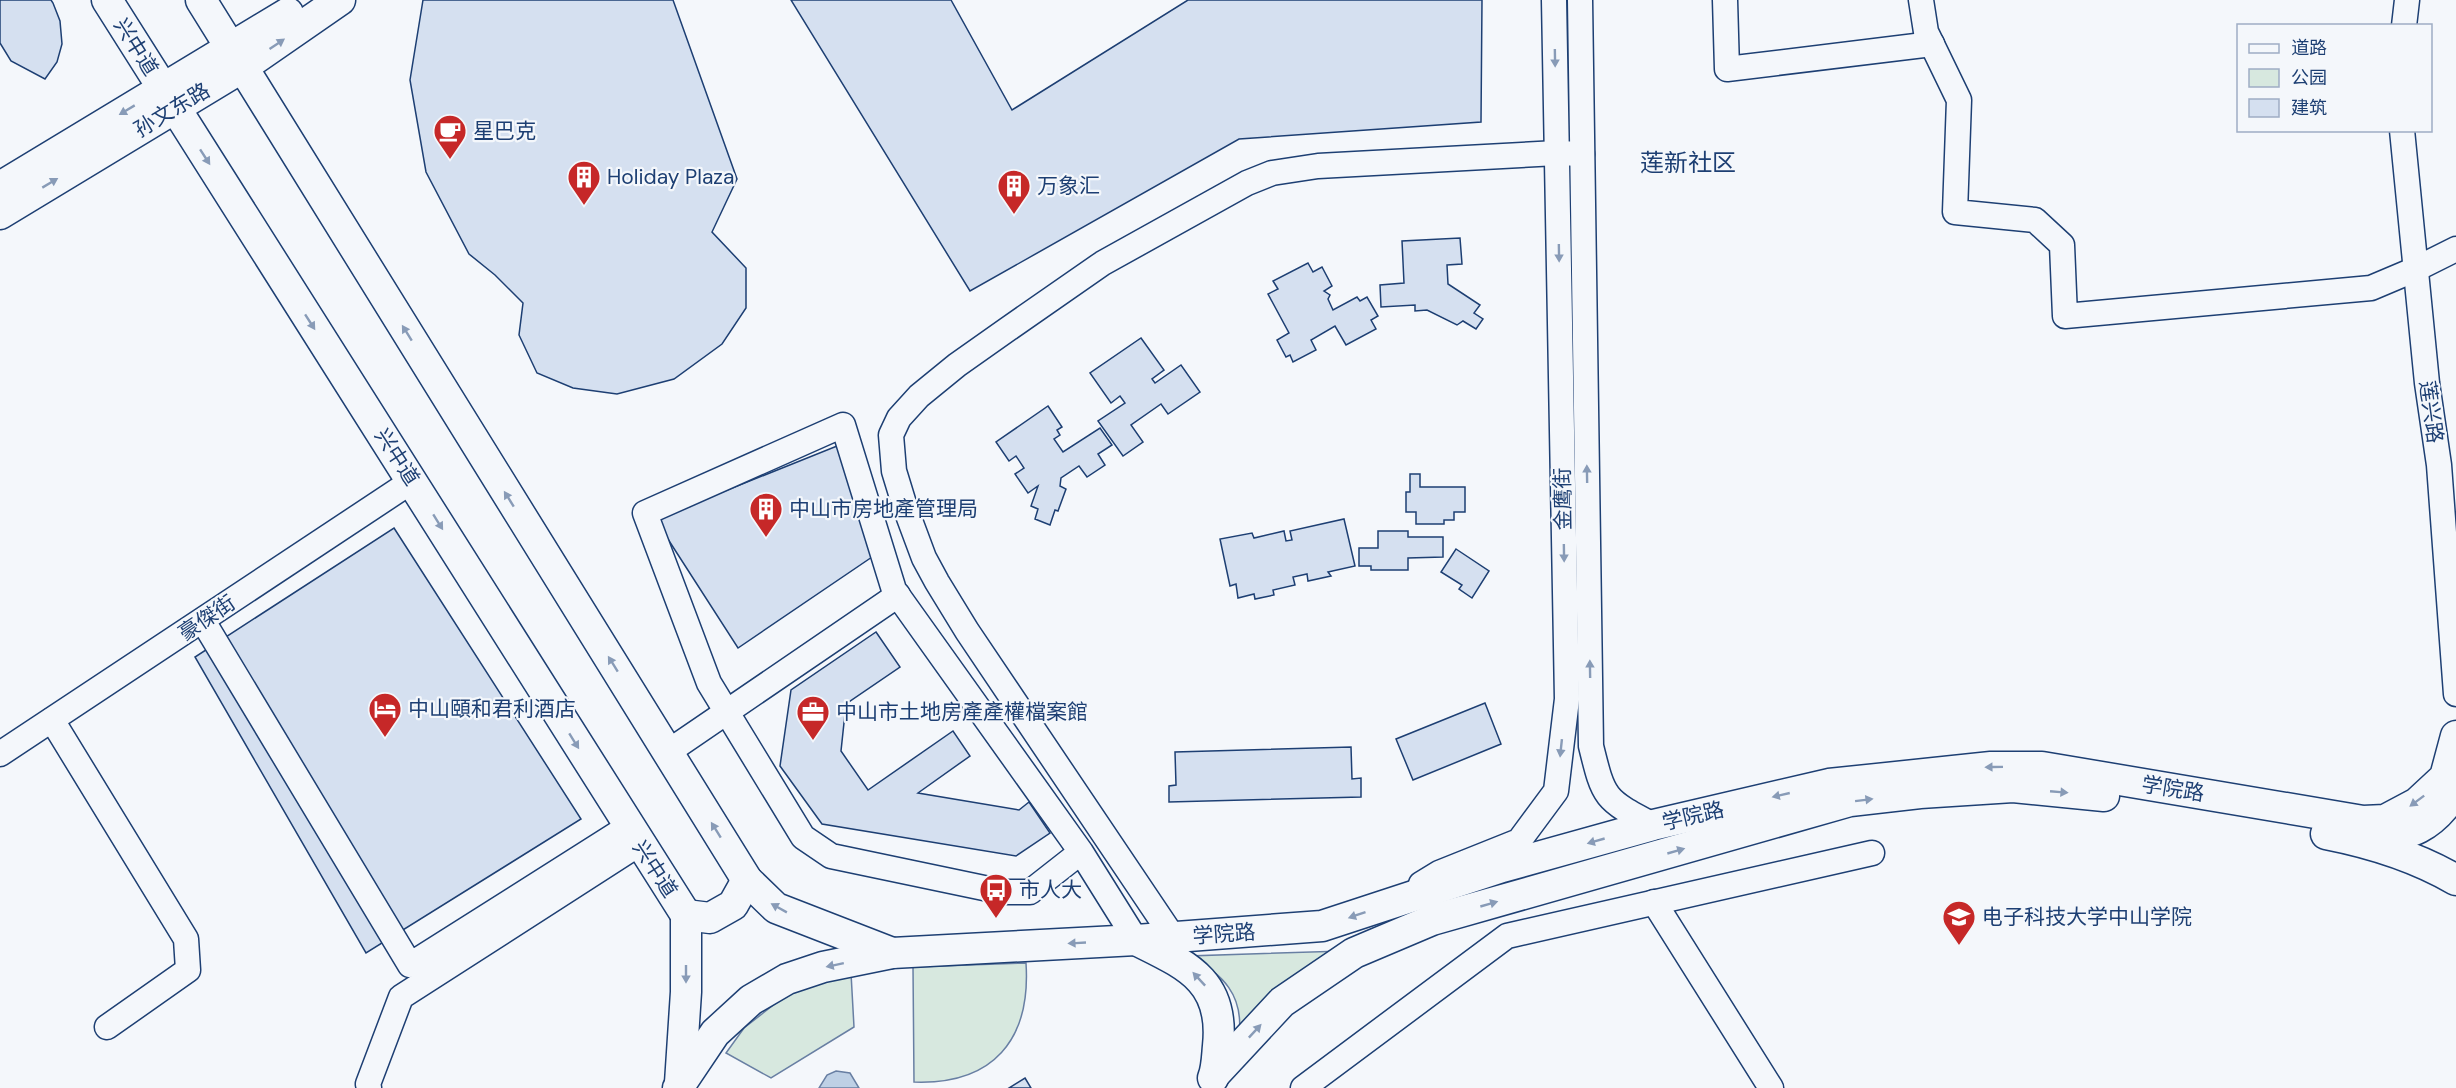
<svg xmlns="http://www.w3.org/2000/svg" width="2456" height="1088" font-family="'DM Sans','Noto Sans SC',sans-serif">
	<rect width="100%" height="100%" fill="#f4f7fb"/>
	<g fill="#d7e8df" stroke="#687fa3" stroke-width="1.5">
		<path d="M1343,951l-104,85c5,-41 -16,-62 -50,-80z"/>
		<path d="M1026,963c5,77 -33,122 -112,119l-1,-115z"/>
		<polygon points="851,973 854,1027 771,1078 726,1053 744,1028 790,992"/>
	</g>
	<polygon fill="#bed0e5" stroke="#687fa3" stroke-width="1.5" points="836,1071 850,1073 859,1088 819,1088 827,1075"/>
	<g fill="#d5e0f0" stroke="#1d3f73" stroke-width="1.5">
		<polygon points="0,0 51,0 53,3 60,21 62,44 57,62 45,79 11,61 0,43"/>
		<polygon points="423,0 673,0 737,179 712,232 746,268 746,308 722,344 674,379 617,394 573,388 537,373 519,335 523,303 495,275 469,254 426,172 410,80"/>
		<polygon points="791,0 951,0 1012,110 1188,0 1482,0 1481,122 1239,139 970,291"/>
		<polygon points="1460,238 1462,264 1447,265 1448,284 1480,305 1474,313 1483,319 1476,329 1463,321 1457,325 1427,310 1415,311 1415,305 1381,307 1380,285 1404,283 1402,241"/>
		<polygon points="1308,263 1313,272 1322,267 1332,286 1324,291 1330,295 1328,299 1333,310 1357,297 1360,301 1367,297 1378,316 1371,320 1376,329 1346,345 1335,326 1311,340 1316,350 1293,362 1290,355 1286,357 1277,340 1289,333 1268,294 1278,289 1273,281"/>
		<polygon points="1141,338 1164,370 1152,379 1155,383 1181,365 1200,392 1168,414 1161,404 1131,425 1143,442 1123,456 1098,421 1125,403 1120,396 1111,403 1090,373"/>
		<polygon points="1048,406 1062,427 1057,430 1060,435 1054,439 1063,452 1100,428 1112,445 1098,454 1105,465 1087,477 1079,466 1061,478 1060,486 1066,489 1058,511 1055,510 1050,525 1035,519 1038,509 1031,506 1038,486 1028,493 1015,474 1024,468 1016,456 1009,461 996,442"/>
		<polygon points="837,446 872,557 738,648 655,519"/>
		<polygon points="1410,474 1420,474 1420,487 1465,487 1465,512 1454,512 1454,520 1444,520 1444,524 1416,524 1416,512 1406,512 1406,492 1410,492"/>
		<polygon points="1344,519 1355,566 1328,572 1331,576 1308,581 1307,574 1293,577 1295,585 1273,590 1274,595 1255,599 1254,594 1238,598 1236,584 1230,586 1220,539 1252,533 1254,538 1284,531 1286,541 1292,540 1290,531"/>
		<polygon points="394,528 581,819 366,953 195,657"/>
		<polygon points="1378,531 1408,531 1408,537 1443,537 1443,557 1408,558 1408,570 1371,570 1371,566 1359,566 1359,548 1378,548"/>
		<polygon points="1456,549 1489,571 1472,598 1459,589 1462,585 1441,572"/>
		<polygon points="876,632 900,667 846,704 841,751 868,790 953,731 970,756 918,793 1019,810 1029,802 1050,833 1016,856 822,824 780,766 791,690"/>
		<polygon points="1485,703 1501,744 1413,780 1396,739"/>
		<polygon points="1351,747 1352,779 1361,778 1361,797 1169,802 1169,786 1176,785 1175,752"/>
		<polygon points="1025,1078 1031,1088 1009,1088"/>
	</g>
	<g fill="none" stroke-linecap="round" stroke-linejoin="round">
		<defs>
			<g id="minor">
				<path d="M1580,0l11,746c13,53 13,53 62,79"/>
				<polyline points="1725,0 1727,69 1932,44"/>
				<polyline points="1921,0 1926,32 1959,100 1955,212 2035,220 2062,245 2065,316 2371,288 2416,269 2456,249"/>
				<polyline points="2404,26 2407,0"/>
				<polyline points="2402,130 2427,383 2439,465 2456,694"/>
				<polyline points="203,621 410,965 628,827"/>
				<polyline points="52,720 186,939 188,970 107,1027"/>
				<polyline points="668,752 898,595"/>
				<polyline points="0,754 412,481"/>
				<polyline points="1081,852 1030,892 1003,892 831,856 803,837 709,683 645,513 843,425 894,590 1081,852 1136,940"/>
				<polyline points="1421,884 1439,873 1519,841 1556,791 1567,699 1554,0"/>
				<polyline points="1654,902 1771,1088"/>
				<polyline points="1173,937 967,631 937,582 924,558 905,507 894,471 891,435 899,418 919,396 957,365 1008,329 1103,263 1247,183 1272,173 1318,166 1557,153 1582,154"/>
				<polyline points="369,1088 368,1084 401,997 639,844"/>
				<polyline points="1303,1088 1507,936 1872,853"/>
			</g>
			<g id="major">
				<polyline points="107,0 686,915"/>
				<polyline points="201,0 747,880 776,908 892,953"/>
				<polyline points="0,187 288,13"/>
				<polyline points="0,214 243,67 340,0"/>
				<path d="M2326,834c46,9 89,22 130,46"/>
				<path d="M2367,840c43,-4 66,-12 89,-50"/>
				<polyline points="686,915 710,918 733,905 747,880"/>
				<path d="M1136,940c50,25 89,40 82,106 -1,10 -1,22 -5,32"/>
				<polyline points="1215,1074 1282,1002 1354,953 1432,920 1850,801 1920,793 2013,787 2104,796"/>
				<polyline points="680,1083 686,992 686,915"/>
				<polyline points="678,1088 715,1033 751,1000 787,979 823,967 892,953 1136,940 1322,926 1502,867 1653,825 1829,784 1991,767 2042,767 2363,821 2385,820 2417,803 2445,777 2456,736"/>
			</g>
		</defs>
		<use href="#minor" stroke="#1d3f73" stroke-width="27"/>
		<use href="#major" stroke="#1d3f73" stroke-width="33"/>
		<use href="#minor" stroke="#f4f7fb" stroke-width="24"/>
		<use href="#major" stroke="#f4f7fb" stroke-width="30"/>
	</g>
	<defs><path id="oneway-solid" d="M-6-.8H1V-3.2L6.5 0L1 3.2V.8H-6Z" transform="scale(1.5)"/></defs>
	<g fill="#889bb7">
		<use href="#oneway-solid" transform="translate(277 44) rotate(-34)"/>
		<use href="#oneway-solid" transform="translate(1555 58) rotate(89)"/>
		<use href="#oneway-solid" transform="translate(127 110) rotate(149)"/>
		<use href="#oneway-solid" transform="translate(205 157) rotate(57)"/>
		<use href="#oneway-solid" transform="translate(50 183) rotate(-31)"/>
		<use href="#oneway-solid" transform="translate(1559 253) rotate(89)"/>
		<use href="#oneway-solid" transform="translate(310 322) rotate(57)"/>
		<use href="#oneway-solid" transform="translate(407 333) rotate(-122)"/>
		<use href="#oneway-solid" transform="translate(1587 474) rotate(-91)"/>
		<use href="#oneway-solid" transform="translate(509 499) rotate(-122)"/>
		<use href="#oneway-solid" transform="translate(438 522) rotate(58)"/>
		<use href="#oneway-solid" transform="translate(1564 553) rotate(89)"/>
		<use href="#oneway-solid" transform="translate(613 664) rotate(-122)"/>
		<use href="#oneway-solid" transform="translate(1590 669) rotate(-91)"/>
		<use href="#oneway-solid" transform="translate(574 741) rotate(58)"/>
		<use href="#oneway-solid" transform="translate(1561 748) rotate(96)"/>
		<use href="#oneway-solid" transform="translate(1994 767) rotate(179)"/>
		<use href="#oneway-solid" transform="translate(2059 792) rotate(5)"/>
		<use href="#oneway-solid" transform="translate(1781 795) rotate(167)"/>
		<use href="#oneway-solid" transform="translate(1864 800) rotate(-7)"/>
		<use href="#oneway-solid" transform="translate(2417 801) rotate(143)"/>
		<use href="#oneway-solid" transform="translate(716 830) rotate(-122)"/>
		<use href="#oneway-solid" transform="translate(1596 841) rotate(164)"/>
		<use href="#oneway-solid" transform="translate(1676 851) rotate(-16)"/>
		<use href="#oneway-solid" transform="translate(1489 904) rotate(-16)"/>
		<use href="#oneway-solid" transform="translate(779 908) rotate(-151)"/>
		<use href="#oneway-solid" transform="translate(1357 915) rotate(161)"/>
		<use href="#oneway-solid" transform="translate(1077 943) rotate(177)"/>
		<use href="#oneway-solid" transform="translate(835 965) rotate(168)"/>
		<use href="#oneway-solid" transform="translate(686 974) rotate(90)"/>
		<use href="#oneway-solid" transform="translate(1199 979) rotate(-133)"/>
		<use href="#oneway-solid" transform="translate(1255 1031) rotate(-47)"/>
	</g>
	<defs>
		<symbol id="cafe-pin" viewBox="-11 -11 22 30"><path d="M0 17L-7.5 6A9.5 9.5 0 1 1 7.5 6Z" fill="#c62828" stroke="#f4f7fb"/><path d="M-5.5-4.5H6V0H3Q3 3.5 0 3.5H-2.5Q-5.5 3.5-5.5 0ZM3-3.2v2h1.7v-2ZM-6 4.5H4V6H-6Z" fill="#fff"/></symbol>
		<symbol id="building-pin" viewBox="-11 -11 22 30"><path d="M0 17L-7.5 6A9.5 9.5 0 1 1 7.5 6Z" fill="#c62828" stroke="#f4f7fb"/><path d="M-4-6H4V6H1V3H-1V6H-4ZM-2.5-4.3h1.7v1.8h-1.7ZM.8-4.3h1.7v1.8H.8ZM-2.5-1h1.7V.8h-1.7ZM.8-1h1.7V.8H.8Z" fill="#fff"/></symbol>
		<symbol id="hotel-pin" viewBox="-11 -11 22 30"><path d="M0 17L-7.5 6A9.5 9.5 0 1 1 7.5 6Z" fill="#c62828" stroke="#f4f7fb"/><path d="M-6-4.5h1.5V1H6V5H4.5V3h-9V5H-6ZM-4 0a1.8 1.8 0 1 1 3.6 0ZM.5 0V-2.5h3Q6-2.5 6 0Z" fill="#fff"/></symbol>
		<symbol id="office-pin" viewBox="-11 -11 22 30"><path d="M0 17L-7.5 6A9.5 9.5 0 1 1 7.5 6Z" fill="#c62828" stroke="#f4f7fb"/><path d="M-6-3h4V-5.5h4V-3h4V5H-6ZM-1-4.5V-3h2v-1.5ZM-6 0V1H6V0Z" fill="#fff"/></symbol>
		<symbol id="bus-pin" viewBox="-11 -11 22 30"><path d="M0 17L-7.5 6A9.5 9.5 0 1 1 7.5 6Z" fill="#c62828" stroke="#f4f7fb"/><path d="M-5-6H5V4H4V6H2V4H-2V6H-4V4H-5ZM-3.5-4V0h7V-4ZM-3.5 1.2v1.5H-2V1.2ZM2 1.2v1.5H3.5V1.2Z" fill="#fff"/></symbol>
		<symbol id="university-pin" viewBox="-11 -11 22 30"><path d="M0 17L-7.5 6A9.5 9.5 0 1 1 7.5 6Z" fill="#c62828" stroke="#f4f7fb"/><path d="M0-5L7-2L0 1L-7-2ZM-4 1L0 2.5L4 1V4Q0 6-4 4Z" fill="#fff"/></symbol>
	</defs>
	<g fill-rule="evenodd">
		<use href="#cafe-pin" x="431" y="112" width="38" height="52"/>
		<use href="#building-pin" x="565" y="158" width="38" height="52"/>
		<use href="#building-pin" x="995" y="167" width="38" height="52"/>
		<use href="#building-pin" x="747" y="490" width="38" height="52"/>
		<use href="#hotel-pin" x="366" y="690" width="38" height="52"/>
		<use href="#office-pin" x="794" y="693" width="38" height="52"/>
		<use href="#bus-pin" x="977" y="871" width="38" height="52"/>
		<use href="#university-pin" x="1940" y="898" width="38" height="52"/>
	</g>
	<g text-anchor="middle" stroke-width="4.5" stroke-linejoin="round" paint-order="stroke">
		<g font-size="21" fill="#1d3f73" stroke="#f4f7fb">
			<text transform="translate(136 47) rotate(58)" y="7">兴中道</text>
			<text transform="translate(172 110) rotate(-31)" y="7">孙文东路</text>
			<text transform="translate(2431 412) rotate(82)" y="7">莲兴路</text>
			<text transform="translate(397 457) rotate(57)" y="7">兴中道</text>
			<text transform="translate(1563 499) rotate(-91)" y="7">金鹰街</text>
			<text transform="translate(207 618) rotate(-34)" y="7">豪傑街</text>
			<text transform="translate(2173 789) rotate(9)" y="7">学院路</text>
			<text transform="translate(1693 816) rotate(-13)" y="7">学院路</text>
			<text transform="translate(655 869) rotate(57)" y="7">兴中道</text>
			<text transform="translate(1224 934) rotate(-4)" y="7">学院路</text>
		</g>
		<g font-size="21" fill="#1d3f73" stroke="#f4f7fb" text-anchor="start">
			<text x="473" y="138">星巴克</text>
			<text x="607" y="184">Holiday Plaza</text>
			<text x="1037" y="193">万象汇</text>
			<text x="789" y="516">中山市房地產管理局</text>
			<text x="408" y="716">中山頤和君利酒店</text>
			<text x="836" y="719">中山市土地房產產權檔案館</text>
			<text x="1019" y="897">市人大</text>
			<text x="1982" y="924">电子科技大学中山学院</text>
		</g>
		<g font-size="24" fill="#1d3f73" stroke="#f4f7fb">
			<text x="1688" y="171">莲新社区</text>
		</g>
	</g>
	<rect x="2237" y="24" width="195" height="108" fill="#f4f7fb" stroke="#9eadc5" stroke-width="1.5"/>
	<rect x="2249" y="44" width="30" height="9" fill="#f4f7fb" stroke="#9eadc5" stroke-width="1.5"/>
	<text x="2291" y="54" font-size="18" fill="#1d3f73">道路</text>
	<rect x="2249" y="69" width="30" height="18" fill="#d7e8df" stroke="#9eadc5" stroke-width="1.5"/>
	<text x="2291" y="84" font-size="18" fill="#1d3f73">公园</text>
	<rect x="2249" y="99" width="30" height="18" fill="#d5e0f0" stroke="#9eadc5" stroke-width="1.5"/>
	<text x="2291" y="114" font-size="18" fill="#1d3f73">建筑</text>
</svg>
